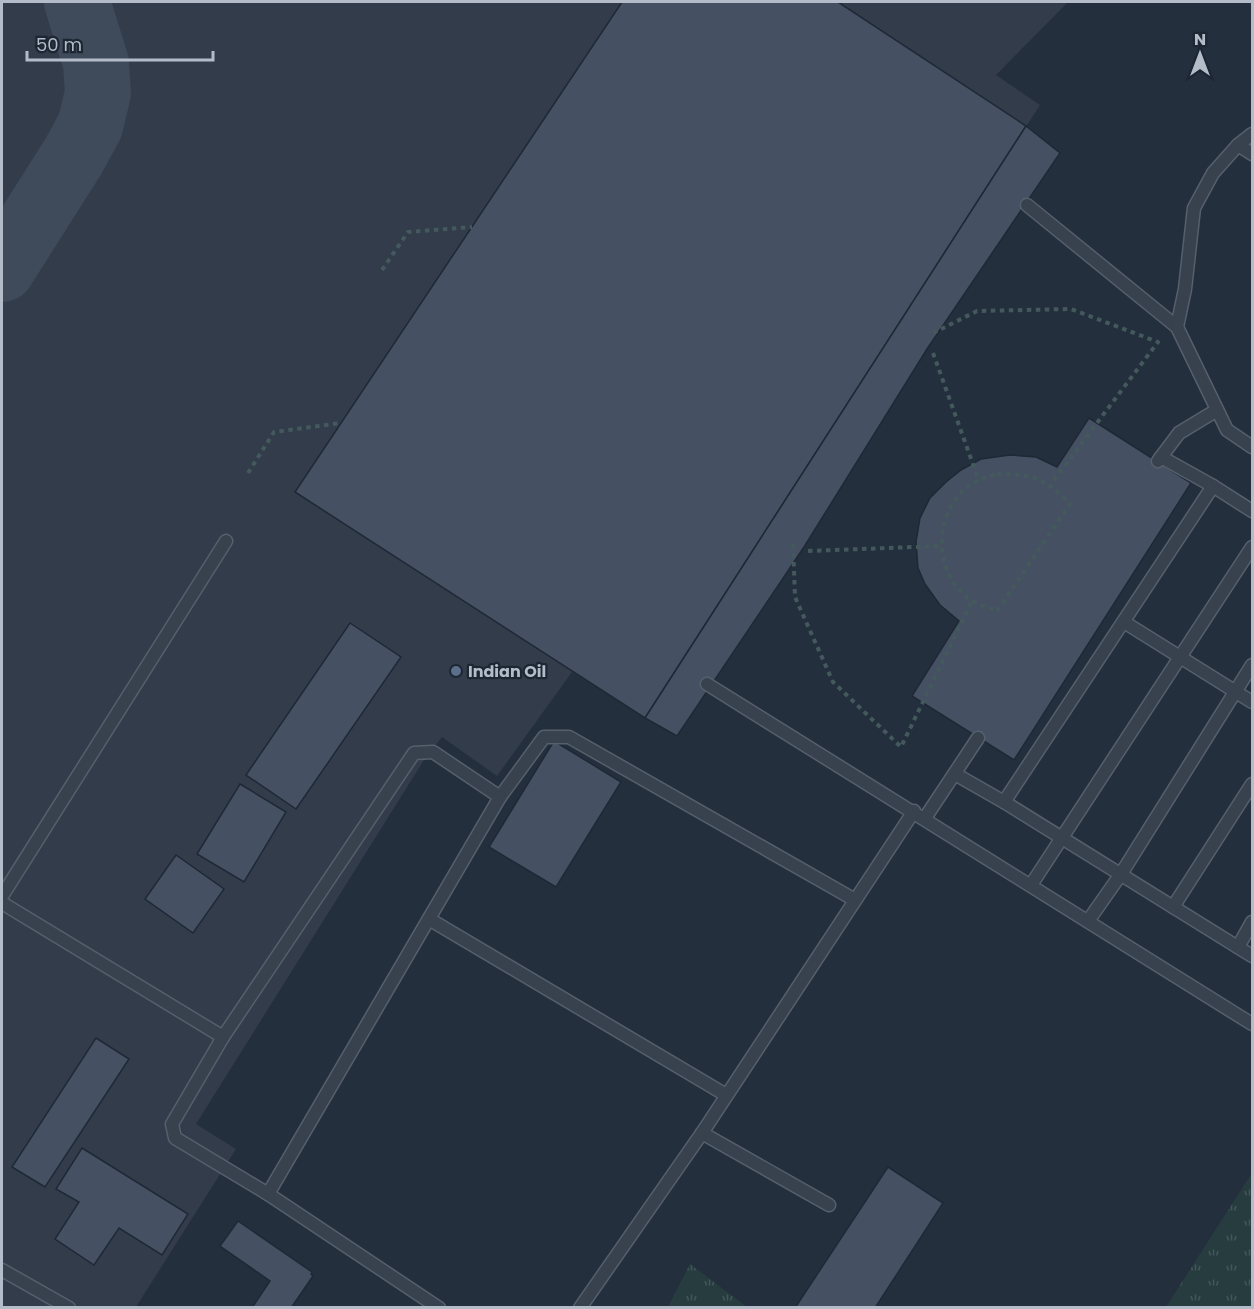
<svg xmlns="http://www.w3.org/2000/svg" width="1254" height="1309" font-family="Poppins,sans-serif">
	<defs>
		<pattern id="grass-tufts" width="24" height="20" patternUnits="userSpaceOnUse" patternTransform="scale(1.5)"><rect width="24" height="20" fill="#263c3f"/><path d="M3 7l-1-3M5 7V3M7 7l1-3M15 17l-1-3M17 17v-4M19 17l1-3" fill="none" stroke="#435659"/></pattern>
	</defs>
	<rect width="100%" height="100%" fill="#242f3e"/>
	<polygon fill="#323c4b" points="2,2 1068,2 996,75 1040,105 645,718 572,672 497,776 442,737 424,760 196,1124 236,1149 136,1307 2,1308"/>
	<g fill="url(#grass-tufts)">
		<polygon points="1252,1173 1252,1307 1166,1307"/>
		<polygon points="690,1264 747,1307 668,1307"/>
	</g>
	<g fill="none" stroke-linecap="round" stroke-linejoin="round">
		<polyline stroke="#3f4a5a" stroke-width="66" points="2,269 73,157 90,126 98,93 96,63 77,2"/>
	</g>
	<g fill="#455162" stroke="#1f2835" stroke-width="1.5">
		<polygon points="622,2 838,2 1026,126 645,718 295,492"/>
		<polygon points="1026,126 1060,153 927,349 804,547 677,736 645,718"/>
		<polygon points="1089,418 1191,483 1014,760 912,696 959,621 940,605 925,584 918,568 916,542 920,518 930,498 946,482 961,470 981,459 1010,455 1036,457 1057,467"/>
		<polygon points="350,623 401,657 296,809 246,775"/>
		<polygon points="554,741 621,782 556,887 489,847"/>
		<polygon points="240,784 286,812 244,882 197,854"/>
		<polygon points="176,855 224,889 193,933 145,899"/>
		<polygon points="96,1038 129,1059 45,1187 12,1167"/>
		<polygon points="82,1148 188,1214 162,1255 119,1228 94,1265 55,1239 79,1202 56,1189"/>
		<polygon points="888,1167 943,1203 875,1308 795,1308"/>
		<polygon points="238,1221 312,1272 311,1274 313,1276 291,1308 252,1308 270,1281 220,1246"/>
	</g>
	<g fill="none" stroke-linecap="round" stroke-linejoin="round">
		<defs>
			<g id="service">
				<polyline points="1238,145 1252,154"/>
				<polyline points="1027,205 1177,327 1227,430 1252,447"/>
				<polyline points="1177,327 1185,289 1194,208 1213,173 1238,145 1252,134"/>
				<polyline points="1161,457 1213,486"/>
				<polyline points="1158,461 1179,433 1217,410"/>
				<polyline points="1252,511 1213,486 1004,802 1252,956"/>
				<polyline points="1124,622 1252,702"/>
				<polyline points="707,684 1252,1024"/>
				<polyline points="955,774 1004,802"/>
				<polyline points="925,818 978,738"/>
				<polyline points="1031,885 1252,547"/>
				<polyline points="2,896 226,541"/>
				<polyline points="2,903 223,1037 172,1124 175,1138 268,1194 439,1308"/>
				<polyline points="1173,907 1252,784"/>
				<polyline points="429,919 726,1095"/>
				<polyline points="1088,921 1121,874 1252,665"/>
				<polyline points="1238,947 1252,922"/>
				<polyline points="223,1037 414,753 433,752 500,797 544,737 569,737 855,900"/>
				<polyline points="702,1133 829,1205"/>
				<polyline points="268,1194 500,797"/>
				<polyline points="2,1270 69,1308"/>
				<polyline points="580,1308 702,1133 914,811"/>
			</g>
		</defs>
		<use href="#service" stroke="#565f6c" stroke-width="15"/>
		<g stroke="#44595c" stroke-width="4" stroke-dasharray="4.5 4.5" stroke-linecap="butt">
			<polyline points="382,270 408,232 472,227"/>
			<polyline points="933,333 977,311 1071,309 1158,342 1051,484"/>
			<polyline points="933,353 979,481"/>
			<polyline points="248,473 274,432 341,423"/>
			<path d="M997,474c37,0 47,4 73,30l-73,107c-8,-3 -19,-6 -26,-11 -39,-27 -39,-88 0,-116 8,-5 18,-7 26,-10z"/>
			<polyline points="793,544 795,597 833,682 901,747 972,601"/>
			<polyline points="808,551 941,546"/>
		</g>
		<use href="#service" stroke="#38414e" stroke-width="12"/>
	</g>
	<circle fill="#5c6f8a" stroke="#1d2633" stroke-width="2" cx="456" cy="671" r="6"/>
	<g text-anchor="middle" stroke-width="4.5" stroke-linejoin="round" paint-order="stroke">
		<g font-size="16" font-weight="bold" fill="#b4bcc9" stroke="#1d2633" text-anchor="start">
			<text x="468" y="677">Indian Oil</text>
		</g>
	</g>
	<rect width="1254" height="1309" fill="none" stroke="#b4bcc9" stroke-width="6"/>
	<g transform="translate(1200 54)" stroke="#1d2633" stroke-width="4.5" paint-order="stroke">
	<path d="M0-4.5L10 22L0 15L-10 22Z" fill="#b4bcc9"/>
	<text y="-9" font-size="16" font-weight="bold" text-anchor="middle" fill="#b4bcc9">N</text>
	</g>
	<path d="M27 51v9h186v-9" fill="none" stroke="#b4bcc9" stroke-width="3"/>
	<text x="36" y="51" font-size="18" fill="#b4bcc9" stroke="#1d2633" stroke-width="4.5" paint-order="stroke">50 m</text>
</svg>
